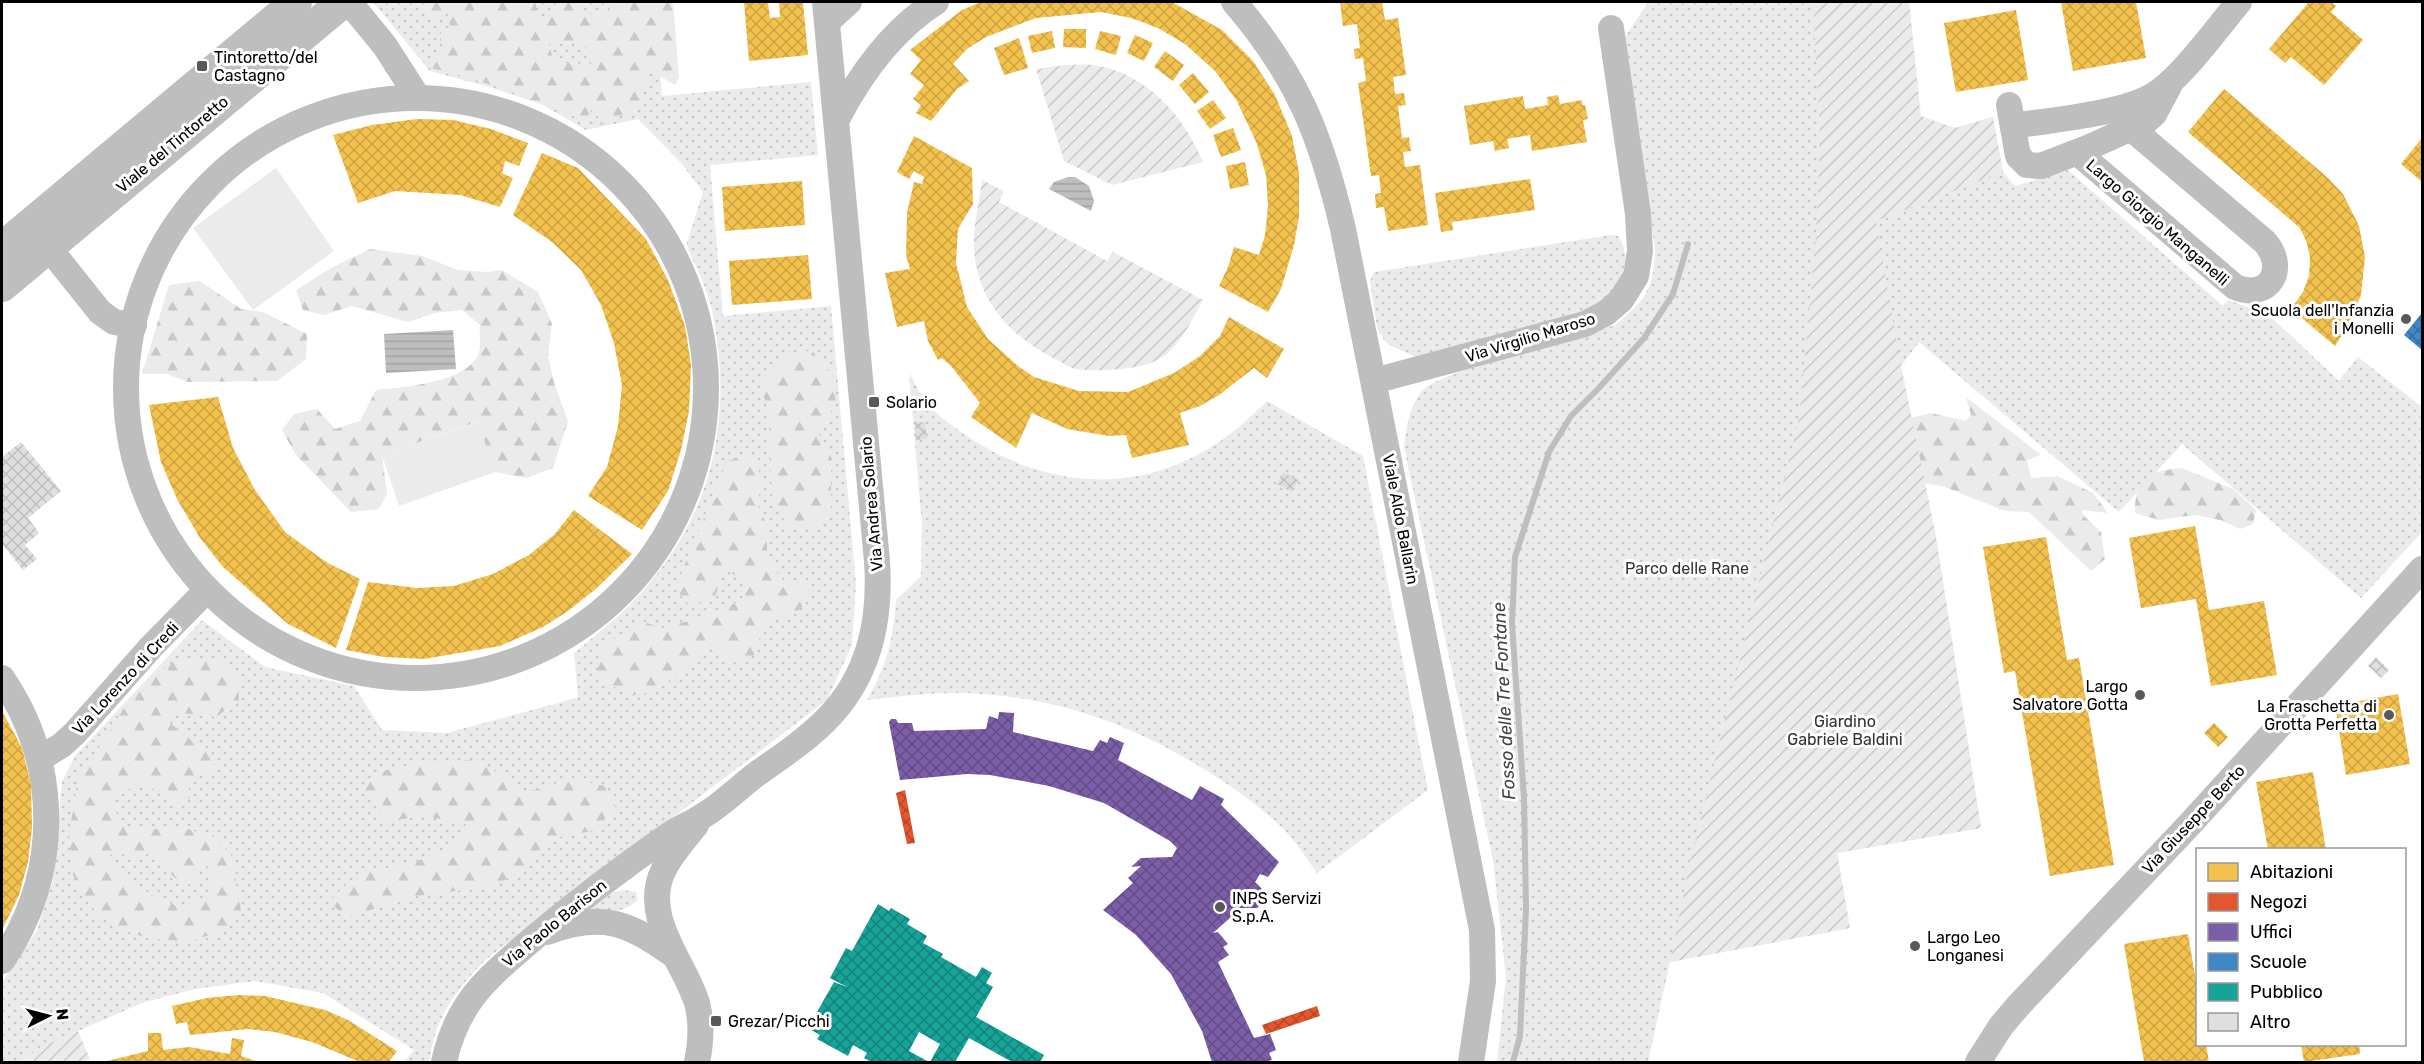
<svg xmlns="http://www.w3.org/2000/svg" width="2424" height="1064" font-family="Rubik,sans-serif">
	<defs>
		<pattern id="grass-dots" width="8" height="8" patternUnits="userSpaceOnUse" patternTransform="scale(1.5)"><rect width="8" height="8" fill="#ebebeb"/><path d="M2 2h.1M6 6h.1" fill="none" stroke="#c8c8c8" stroke-width="1.8" stroke-linecap="round"/></pattern>
		<pattern id="forest-firs" width="22" height="20" patternUnits="userSpaceOnUse" patternTransform="scale(1.5)"><rect width="22" height="20" fill="#ebebeb"/><path d="M5 1l3.5 6h-7zM16 11l3.5 6h-7z" fill="#c8c8c8"/></pattern>
		<pattern id="garden-furrows" width="10" height="10" patternUnits="userSpaceOnUse" patternTransform="scale(1.5)"><rect width="10" height="10" fill="#ebebeb"/><path d="M-1 1l2-2M0 10L10 0M9 11l2-2" fill="none" stroke="#c8c8c8"/></pattern>
		<pattern id="water-rules" width="6" height="5" patternUnits="userSpaceOnUse" patternTransform="scale(1.5)"><rect width="6" height="5" fill="#bebebe"/><path d="M0 2.5h6" fill="none" stroke="#a2a2a2"/></pattern>
		<pattern id="homes-cross-hatch" width="8" height="8" patternUnits="userSpaceOnUse" patternTransform="scale(1.5)"><rect width="8" height="8" fill="#f2c14e"/><path d="M0 0l8 8M0 8l8-8" fill="none" stroke="#cea442"/></pattern>
		<pattern id="shops-cross-hatch" width="8" height="8" patternUnits="userSpaceOnUse" patternTransform="scale(1.5)"><rect width="8" height="8" fill="#e4572e"/><path d="M0 0l8 8M0 8l8-8" fill="none" stroke="#b64625"/></pattern>
		<pattern id="offices-cross-hatch" width="8" height="8" patternUnits="userSpaceOnUse" patternTransform="scale(1.5)"><rect width="8" height="8" fill="#7b5ea7"/><path d="M0 0l8 8M0 8l8-8" fill="none" stroke="#624b86"/></pattern>
		<pattern id="schools-cross-hatch" width="8" height="8" patternUnits="userSpaceOnUse" patternTransform="scale(1.5)"><rect width="8" height="8" fill="#3f88c5"/><path d="M0 0l8 8M0 8l8-8" fill="none" stroke="#326d9e"/></pattern>
		<pattern id="public-cross-hatch" width="8" height="8" patternUnits="userSpaceOnUse" patternTransform="scale(1.5)"><rect width="8" height="8" fill="#17a398"/><path d="M0 0l8 8M0 8l8-8" fill="none" stroke="#12827a"/></pattern>
		<pattern id="building-cross-hatch" width="8" height="8" patternUnits="userSpaceOnUse" patternTransform="scale(1.5)"><rect width="8" height="8" fill="#dfdfdf"/><path d="M0 0l8 8M0 8l8-8" fill="none" stroke="#bebebe"/></pattern>
	</defs>
	<rect width="100%" height="100%" fill="#fff"/>
	<g fill="url(#grass-dots)">
		<path d="M373,2h281l8,94 149,-14 7,73 -108,10 13,151 108,-10 25,278 -4,61 -25,55 -339,258c-29,27 -56,63 -58,104h-26l10,-12 -91,-57 -68,-12 -60,8 -53,14 -103,45 -18,14h-19v-80l35,-52 16,-50 9,-99 13,-25 127,-136 63,47 89,19 28,44 65,3 115,-31 16,-5 -4,-44c14,-12 29,-23 42,-35 89,-82 119,-181 98,-298 -2,-14 -8,-30 -13,-43 -5,-12 -12,-22 -14,-34l16,-51 -21,-28 -44,-45 -52,11 -43,-25 -50,-17 -63,-17z"/>
		<path d="M1648,2h261l12,114 34,12 38,-11 10,55 12,14 53,-16 155,136 5,-6 20,7 11,-1 80,75 19,-24 64,50v125l-61,66 -179,-154 -63,68 -200,-170 -18,24 35,171 45,291 -144,25 13,75 -180,34 -22,100h-151l9,-85 -13,-117 -89,-412c2,-20 5,-40 18,-57 16,-20 159,-55 193,-66 31,-25 39,-36 40,-76l-31,-210z"/>
		<path d="M1611,235l7,1c19,27 -3,56 -23,75l-177,47 -27,-12 -7,-6 -7,-12 -7,-47 4,-9z"/>
		<path d="M909,373c6,10 11,22 19,31 12,14 27,24 42,34 70,46 154,57 229,16 26,-13 47,-33 68,-53l96,55 65,334 -111,83c-9,-12 -17,-25 -27,-37 -25,-27 -56,-48 -86,-67 -68,-41 -130,-66 -209,-74 -43,-5 -86,0 -128,5 20,-35 26,-60 29,-100l25,-24 1,-51z"/>
		<path d="M624,890l12,2 2,7c-14,16 -37,13 -57,14l25,-19z"/>
	</g>
	<g fill="url(#forest-firs)" fill-rule="evenodd">
		<path d="M429,2h106l3,12 10,5 9,-17h23l7,13 23,-4 -1,-9h64l6,75 -4,8 -24,-14 -15,37 -36,17 -5,-21 -10,17c-51,-21 -101,-41 -154,-53l6,-18 8,-2 -5,-6 1,-10 9,-6 -4,-20 -5,11 -10,4 -6,-8 4,-7zM577,41l15,13 -1,10c-17,-1 -25,2 -39,-8l-3,-13z"/>
		<path d="M370,249l52,7 36,14 29,2 15,-2 36,22 14,32 -4,32 6,27 14,38 -15,47 -27,10 -31,-6 -18,-50 -95,33 5,39 -8,15 -28,3 -55,-57 -14,-25 12,-16 23,-5 18,20 25,-8 16,-31c26,-3 92,-7 103,-37 2,-7 0,-20 1,-28l-18,-15 -27,3 -27,9 -56,-16 -28,9 -21,-5 -7,-20 35,-22z"/>
		<polygon points="200,281 241,309 263,312 307,334 306,359 277,381 188,382 167,374 142,374 169,285"/>
		<path d="M812,351l20,22 4,30 -18,30 13,22v56l-13,17 -31,-2 -15,-32 -3,-46 1,-36 -10,-25c18,-26 18,-35 52,-36z"/>
		<polygon points="1966,397 2041,455 2027,460 2031,478 2057,476 2093,493 2108,513 2081,510 2084,516 2101,532 2105,559 2091,571 2029,512 2005,511 1945,487 1911,480 1910,418 1931,413 1966,421 1971,415"/>
		<polygon points="749,454 757,464 762,484 757,502 767,526 767,560 783,580 806,583 810,598 797,612 775,619 761,634 754,655 731,664 715,645 656,691 630,696 596,676 602,646 644,622 663,628 703,617 742,600 745,580 725,570 713,601 690,606 675,589 727,461"/>
		<path d="M2182,468l51,21 23,21 -3,14 -13,5 -20,-9 -25,-5 -36,5 -24,-7c-1,-34 15,-43 47,-45z"/>
		<path d="M175,660l49,2 14,16 1,22 -23,17 -42,-5 -4,11 36,29 10,16 -28,13 2,17 -14,5 -36,-22 -27,20 6,20 8,6 14,3 40,-3 33,10 17,17 10,57 -14,19 -41,12 -38,-4 -26,-8 -24,-14 -25,-41 -4,-42 9,-53 54,-84zM151,851c13,12 20,29 37,34l9,-6 3,-10 8,-3 5,14 -5,17 -29,9 -18,-5 -37,-24 -16,-21 12,-4 12,7 12,-3z"/>
		<polygon points="471,760 499,773 520,792 541,789 571,778 604,786 616,808 592,831 549,839 526,866 495,886 418,896 346,917 328,901 359,874 415,862 457,844 466,824 426,816 386,821 363,789 374,773 428,761"/>
	</g>
	<g fill="url(#garden-furrows)">
		<polygon points="1813,2 1909,2 1920,116 1955,128 1993,117 2003,172 1876,221 1901,366 1936,537 1981,828 1837,853 1850,928 1670,962 1689,866 1799,419 1816,236 1820,129"/>
		<path d="M1065,65c9,0 19,-1 28,0 53,7 91,51 110,97l-91,23 -48,-24 -28,-92z"/>
		<path d="M982,180l22,11 -5,11 108,59 6,-9 90,48c-13,23 -25,52 -50,62 -18,8 -58,10 -77,7 -7,-1 -14,-7 -21,-10 -39,-20 -70,-49 -79,-94 -6,-32 2,-53 6,-85z"/>
		<polygon points="78,1031 90,1059 83,1062 21,1062 39,1048"/>
	</g>
	<g fill="#ebebeb">
		<polygon points="276,168 334,251 253,310 193,228"/>
		<polygon points="478,422 495,472 399,506 382,455"/>
	</g>
	<g fill="url(#water-rules)">
		<polygon points="1068,177 1075,177 1089,186 1094,201 1091,211 1049,189 1054,182"/>
		<polygon points="453,330 456,369 386,373 384,334"/>
	</g>
	<g fill="url(#homes-cross-hatch)">
		<polygon points="744,2 768,2 770,18 780,17 779,2 803,2 808,55 749,61"/>
		<polygon points="981,2 1172,2 1222,30 1253,61 1275,95 1292,136 1299,173 1299,217 1294,245 1281,289 1268,312 1219,286 1228,267 1234,247 1259,255 1265,235 1268,206 1266,175 1257,144 1237,101 1215,71 1185,44 1158,28 1131,18 1101,12 1036,18 986,37 967,49 953,64 969,81 957,89 931,121 916,113 921,105 913,99 924,85 910,74 921,60 910,50 962,10"/>
		<polygon points="1340,2 1382,2 1385,20 1398,18 1406,75 1393,77 1395,94 1404,93 1406,105 1398,106 1402,138 1409,137 1411,151 1403,152 1405,167 1420,165 1428,225 1388,231 1384,207 1376,208 1375,194 1381,193 1379,175 1371,176 1358,83 1366,81 1363,58 1355,59 1354,49 1360,48 1357,24 1343,26"/>
		<polygon points="2061,2 2136,2 2146,58 2073,71"/>
		<polygon points="2309,2 2331,2 2336,6 2331,12 2363,40 2324,85 2291,57 2285,63 2269,49"/>
		<polygon points="2016,10 2028,80 1956,92 1944,23"/>
		<polygon points="1064,29 1086,29 1086,48 1063,47"/>
		<polygon points="1052,31 1055,48 1032,53 1028,36"/>
		<polygon points="1100,31 1121,36 1116,55 1095,49"/>
		<polygon points="1135,35 1153,43 1144,61 1127,53"/>
		<polygon points="1019,38 1028,68 1004,75 994,48"/>
		<polygon points="1165,51 1184,65 1173,81 1154,67"/>
		<polygon points="1193,73 1209,92 1195,104 1179,85"/>
		<polygon points="2224,89 2327,177 2343,194 2359,226 2365,257 2361,295 2350,322 2335,346 2291,309 2303,292 2309,276 2310,258 2307,243 2300,228 2188,132"/>
		<polygon points="1558,95 1560,104 1582,100 1582,105 1585,105 1588,119 1583,120 1587,142 1532,151 1530,135 1507,139 1509,148 1495,151 1493,141 1470,145 1464,106 1523,96 1525,109 1548,105 1547,97"/>
		<polygon points="1213,100 1226,118 1210,129 1197,111"/>
		<polygon points="417,119 453,120 491,129 528,143 519,166 505,161 502,173 513,178 500,207 460,195 395,191 358,203 333,135 372,125"/>
		<polygon points="1233,128 1241,150 1221,157 1213,135"/>
		<polygon points="914,136 972,168 973,204 958,229 956,263 967,307 988,339 1018,366 1034,377 1079,391 1128,392 1174,373 1200,356 1220,336 1229,317 1284,349 1267,378 1254,368 1219,395 1200,406 1180,413 1189,445 1132,458 1126,435 1109,436 1067,429 1032,413 1016,448 971,417 980,403 951,366 942,358 938,360 928,341 924,321 897,327 885,273 910,269 906,255 907,213 914,182 922,184 924,177 914,171 909,179 897,172"/>
		<polygon points="2422,138 2422,182 2401,164"/>
		<polygon points="542,153 578,168 646,239 668,280 685,326 691,365 689,411 681,450 668,491 642,530 588,496 607,467 618,426 622,385 614,343 601,305 581,270 552,242 513,215"/>
		<polygon points="1245,162 1249,185 1230,189 1226,166"/>
		<polygon points="1530,179 1535,210 1452,222 1453,230 1441,232 1435,193"/>
		<polygon points="802,181 805,225 725,231 722,187"/>
		<polygon points="808,255 812,299 732,305 729,261"/>
		<polygon points="218,397 233,448 255,490 285,532 326,562 360,579 336,648 288,624 223,567 200,538 177,499 161,462 149,405"/>
		<polygon points="574,510 632,554 597,588 568,611 543,627 500,646 424,659 384,657 346,650 368,582 417,588 454,586 493,574 529,555 554,535"/>
		<polygon points="2195,526 2209,610 2264,601 2277,675 2211,686 2196,599 2141,608 2129,538"/>
		<polygon points="2046,537 2067,660 2079,658 2114,865 2050,876 2015,671 2004,673 1983,547"/>
		<polygon points="2398,694 2410,764 2346,775 2335,705"/>
		<polygon points="2,711 22,748 31,785 32,828 28,862 19,895 2,930"/>
		<polygon points="2214,723 2228,737 2218,747 2204,733"/>
		<polygon points="2313,772 2326,850 2268,850 2256,782"/>
		<polygon points="2188,934 2198,993 2198,1044 2206,1044 2209,1062 2144,1062 2124,944"/>
		<polygon points="238,995 265,996 325,1010 348,1020 397,1051 389,1062 360,1062 312,1042 275,1032 248,1029 190,1035 187,1022 176,1024 172,1006 207,998"/>
		<polygon points="148,1033 161,1033 163,1050 189,1047 230,1054 232,1038 244,1040 241,1056 259,1062 103,1062 148,1051"/>
		<polygon points="2301,1044 2359,1044 2360,1054 2304,1062"/>
	</g>
	<g fill="url(#shops-cross-hatch)">
		<polygon points="905,790 915,843 907,844 896,793"/>
		<polygon points="1317,1006 1320,1016 1266,1034 1262,1025"/>
	</g>
	<polygon fill="url(#offices-cross-hatch)" points="999,712 1014,713 1013,732 1093,751 1100,740 1107,743 1110,737 1124,743 1118,760 1192,800 1200,786 1224,799 1221,805 1279,862 1268,877 1260,874 1255,882 1269,896 1257,908 1241,908 1213,933 1218,932 1228,944 1223,947 1229,955 1218,962 1254,1038 1270,1034 1276,1050 1269,1053 1272,1060 1264,1062 1212,1062 1202,1031 1171,974 1136,935 1103,910 1133,883 1128,878 1141,866 1131,867 1141,858 1172,857 1177,848 1170,841 1104,803 1049,786 990,775 967,774 900,780 889,722 891,719 896,719 898,723 912,723 914,731 986,729 989,716 998,719"/>
	<polygon fill="url(#schools-cross-hatch)" points="2422,313 2422,350 2404,335"/>
	<polygon fill="url(#public-cross-hatch)" points="878,904 889,911 891,908 910,919 907,924 927,936 923,943 943,954 941,957 976,977 982,967 992,973 986,983 993,987 976,1017 1044,1055 1040,1062 1012,1062 969,1038 955,1062 930,1062 940,1044 919,1032 909,1051 929,1062 872,1062 864,1058 867,1053 853,1045 848,1056 817,1039 820,1035 808,1028 834,982 847,987 830,978 846,948 852,951"/>
	<g fill="none" stroke-linecap="round" stroke-linejoin="round">
		<polyline stroke="#bebebe" stroke-width="6" points="1513,1062 1520,1036 1526,909 1524,798 1512,624 1515,557 1549,452 1571,416 1598,389 1644,338 1673,294 1688,244"/>
	</g>
	<g fill="url(#building-cross-hatch)">
		<polygon points="925,422 927,439 916,440 915,423"/>
		<polygon points="21,442 61,491 28,518 39,533 25,545 37,559 23,570 2,544 2,457"/>
		<polygon points="1283,472 1298,480 1292,492 1277,484"/>
		<polygon points="2376,657 2389,670 2381,678 2368,666"/>
	</g>
	<g fill="none" stroke-linecap="round" stroke-linejoin="round">
		<g stroke="#bebebe" stroke-width="26">
			<polyline points="349,2 385,46 417,96"/>
			<path d="M1234,2c63,73 87,133 109,227l139,701 1,51 -12,81"/>
			<polyline points="827,22 849,2"/>
			<circle cx="416" cy="388" r="290"/>
			<polyline points="2009,105 2018,156 2027,165 2041,166 2085,149 2145,122 2154,114 2169,86"/>
			<path d="M837,119c24,-46 55,-89 99,-117"/>
			<path d="M2013,126c38,-6 107,-12 139,-30 29,-17 65,-68 87,-94"/>
			<path d="M2078,153l157,134c34,14 53,-18 30,-45l-133,-113"/>
			<polyline points="37,233 100,312 114,322 134,325"/>
			<polyline points="1374,381 1585,324 1606,313 1621,300 1636,276 1640,251 1638,214 1611,28"/>
			<path d="M2,678c59,87 59,196 0,283"/>
			<polyline points="39,759 62,745 75,733 151,647 206,591"/>
			<path d="M696,825c-11,14 -24,28 -32,44 -24,47 20,92 33,134 5,19 4,40 0,59"/>
			<path d="M547,932c55,-20 80,-10 125,22"/>
			<path d="M444,1062c14,-63 45,-85 91,-125 43,-36 88,-70 134,-102 10,-7 21,-11 32,-18 20,-11 38,-30 57,-44 23,-16 48,-33 68,-53 44,-44 55,-100 51,-159l-52,-559"/>
			<polyline points="1978,1062 2001,1026 2018,1006 2190,824 2422,569"/>
		</g>
		<g stroke="#bebebe" stroke-width="32">
			<polyline points="2,248 296,2"/>
			<polyline points="2,286 343,2"/>
		</g>
	</g>
	<g fill="#595959" stroke="#fff" stroke-width="2">
		<rect x="196" y="60" width="12" height="12" rx="3"/>
		<circle cx="2406" cy="319" r="6"/>
		<rect x="868" y="396" width="12" height="12" rx="3"/>
		<circle cx="2140" cy="695" r="6"/>
		<circle cx="2389" cy="715" r="6"/>
		<circle cx="1220" cy="907" r="6"/>
		<circle cx="1915" cy="946" r="6"/>
		<rect x="710" y="1015" width="12" height="12" rx="3"/>
	</g>
	<g text-anchor="middle" stroke-width="6" stroke-linejoin="round" paint-order="stroke">
		<g font-size="16" fill="#000" stroke="#fff" text-anchor="start">
			<text x="214" y="63">Tintoretto/del<tspan x="214" dy="18">Castagno</tspan></text>
			<text x="2394" y="316" text-anchor="end">Scuola dell'Infanzia<tspan x="2394" dy="18">i Monelli</tspan></text>
			<text x="886" y="408">Solario</text>
			<text x="2128" y="692" text-anchor="end">Largo<tspan x="2128" dy="18">Salvatore Gotta</tspan></text>
			<text x="2377" y="712" text-anchor="end">La Fraschetta di<tspan x="2377" dy="18">Grotta Perfetta</tspan></text>
			<text x="1232" y="904">INPS Servizi<tspan x="1232" dy="18">S.p.A.</tspan></text>
			<text x="1927" y="943">Largo Leo<tspan x="1927" dy="18">Longanesi</tspan></text>
			<text x="728" y="1027">Grezar/Picchi</text>
		</g>
		<g font-size="16" fill="#000" stroke="#fff">
			<text transform="translate(172 144) rotate(-40)" y="6">Viale del Tintoretto</text>
			<text transform="translate(2158 222) rotate(41)" y="6">Largo Giorgio Manganelli</text>
			<text transform="translate(1530 337) rotate(-17)" y="6">Via Virgilio Maroso</text>
			<text transform="translate(871 504) rotate(-95)" y="6">Via Andrea Solario</text>
			<text transform="translate(1401 519) rotate(79)" y="6">Viale Aldo Ballarin</text>
			<text transform="translate(125 678) rotate(-47)" y="6">Via Lorenzo di Credi</text>
			<text transform="translate(2193 819) rotate(-47)" y="6">Via Giuseppe Berto</text>
			<text transform="translate(554 923) rotate(-39)" y="6">Via Paolo Barison</text>
		</g>
		<g font-size="16" fill="#323232" stroke="#fff">
			<text x="1687" y="574">Parco delle Rane</text>
			<text x="1845" y="727">Giardino<tspan x="1845" dy="18">Gabriele Baldini</tspan></text>
		</g>
		<g font-size="18" font-style="italic" fill="#434343" stroke="#fff">
			<text transform="translate(1504 701) rotate(-93)" y="6">Fosso delle Tre Fontane</text>
		</g>
	</g>
	<rect width="2424" height="1064" fill="none" stroke="#000000" stroke-width="6"/>
	<rect x="2196" y="848" width="210" height="198" fill="#ffffff" stroke="#999999" stroke-width="1.5"/>
	<rect x="2208" y="863" width="30" height="18" fill="#f2c14e" stroke="#999999" stroke-width="1.5"/>
	<text x="2250" y="878" font-size="18" fill="#000000">Abitazioni</text>
	<rect x="2208" y="893" width="30" height="18" fill="#e4572e" stroke="#999999" stroke-width="1.5"/>
	<text x="2250" y="908" font-size="18" fill="#000000">Negozi</text>
	<rect x="2208" y="923" width="30" height="18" fill="#7b5ea7" stroke="#999999" stroke-width="1.5"/>
	<text x="2250" y="938" font-size="18" fill="#000000">Uffici</text>
	<rect x="2208" y="953" width="30" height="18" fill="#3f88c5" stroke="#999999" stroke-width="1.5"/>
	<text x="2250" y="968" font-size="18" fill="#000000">Scuole</text>
	<rect x="2208" y="983" width="30" height="18" fill="#17a398" stroke="#999999" stroke-width="1.5"/>
	<text x="2250" y="998" font-size="18" fill="#000000">Pubblico</text>
	<rect x="2208" y="1013" width="30" height="18" fill="#dfdfdf" stroke="#999999" stroke-width="1.5"/>
	<text x="2250" y="1028" font-size="18" fill="#000000">Altro</text>
	<g transform="translate(48 1016) rotate(84)" stroke="#ffffff" stroke-width="4.5" paint-order="stroke">
	<path d="M0-4.5L10 22L0 15L-10 22Z" fill="#000000"/>
	<text y="-9" font-size="16" font-weight="bold" text-anchor="middle" fill="#000000">N</text>
	</g>
</svg>
